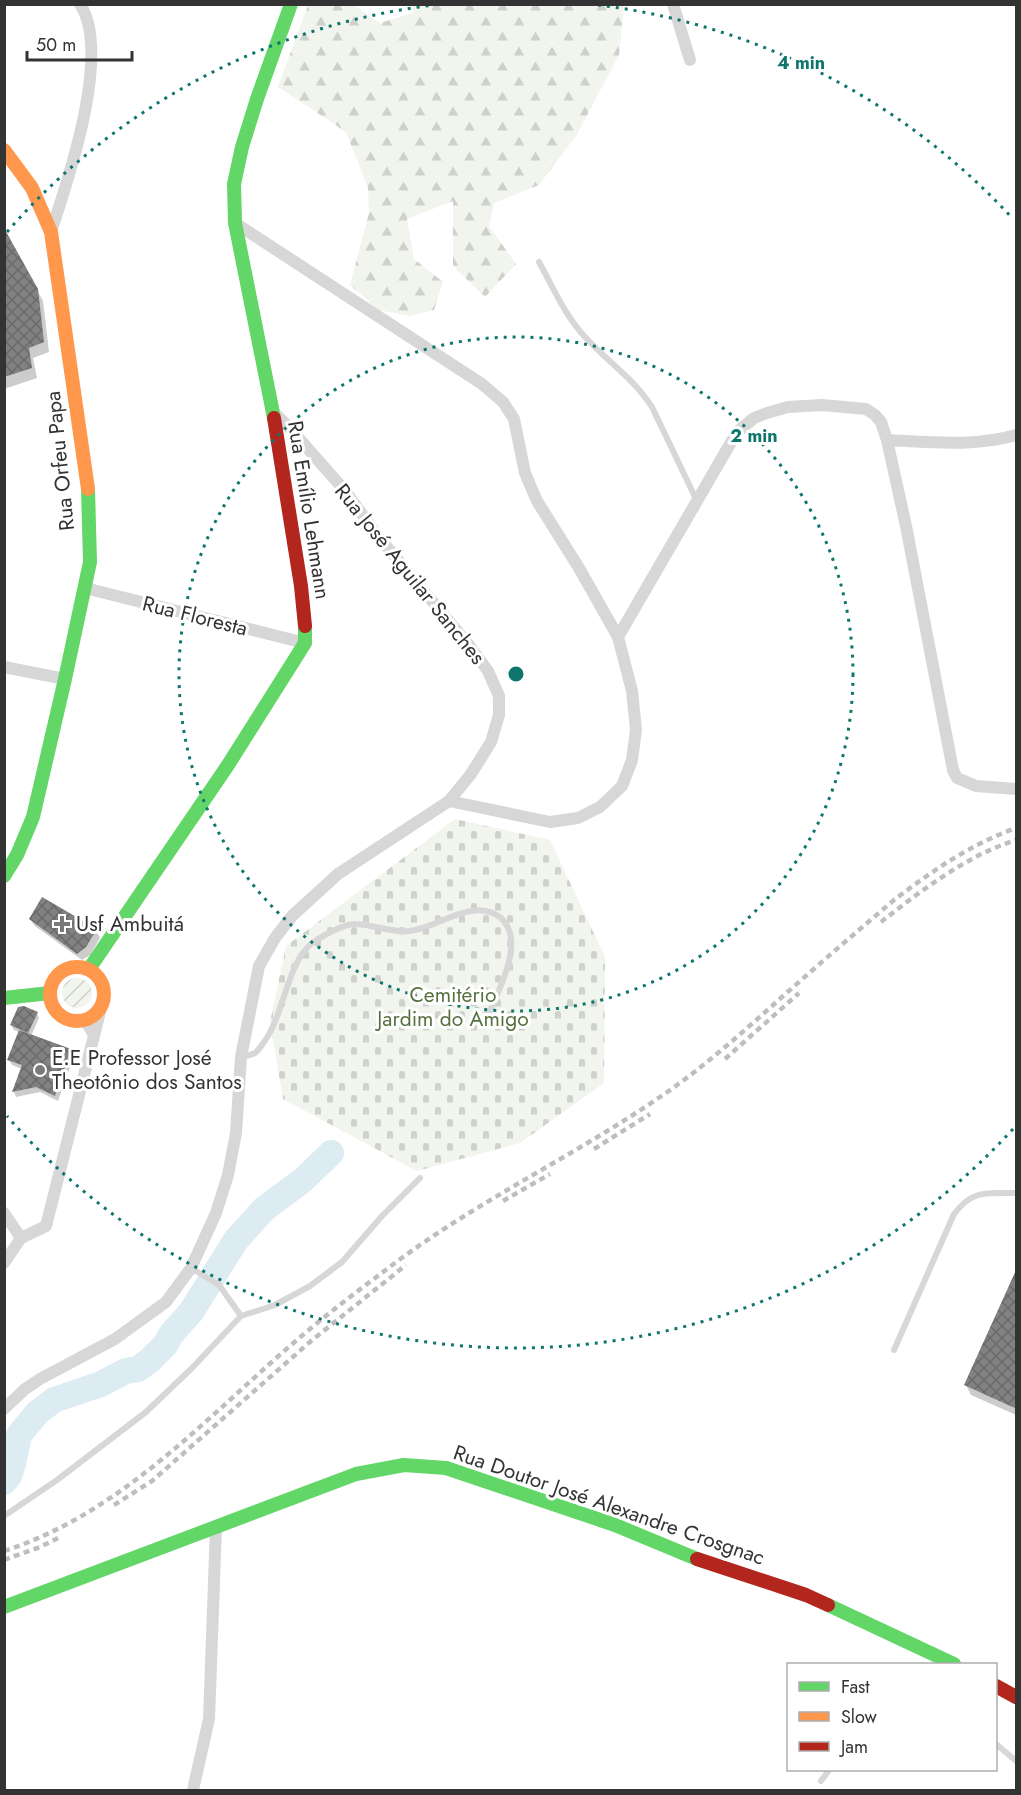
<svg xmlns="http://www.w3.org/2000/svg" width="1021" height="1795" font-family="Jost,sans-serif">
	<defs>
		<pattern id="forest-firs" width="22" height="20" patternUnits="userSpaceOnUse" patternTransform="scale(1.5)"><rect width="22" height="20" fill="#f1f5ed"/><path d="M5 1l3.5 6h-7zM16 11l3.5 6h-7z" fill="#cfd2cc"/></pattern>
		<pattern id="cemetery-stones" width="16" height="16" patternUnits="userSpaceOnUse" patternTransform="scale(1.5)"><rect width="16" height="16" fill="#f1f5ed"/><path d="M2 7V4a2 2 0 0 1 4 0v3zM10 15v-3a2 2 0 0 1 4 0v3z" fill="#cfd2cc"/></pattern>
		<pattern id="garden-furrows" width="10" height="10" patternUnits="userSpaceOnUse" patternTransform="scale(1.5)"><rect width="10" height="10" fill="#f1f5ed"/><path d="M-1 1l2-2M0 10L10 0M9 11l2-2" fill="none" stroke="#cfd2cc"/></pattern>
		<pattern id="building-cross-hatch" width="8" height="8" patternUnits="userSpaceOnUse" patternTransform="scale(1.5)"><rect width="8" height="8" fill="#818181"/><path d="M0 0l8 8M0 8l8-8" fill="none" stroke="#6a6a6a"/></pattern>
	</defs>
	<rect width="100%" height="100%" fill="#fff"/>
	<polygon fill="url(#forest-firs)" points="308,5 354,5 380,23 413,13 413,5 624,5 619,55 576,136 539,185 494,203 489,226 516,264 485,297 453,266 453,201 407,219 414,259 443,282 434,310 410,316 379,310 350,285 369,213 368,188 346,132 278,87"/>
	<polygon fill="url(#cemetery-stones)" points="455,819 550,840 605,957 604,1083 520,1143 417,1171 283,1099 270,1022 286,946"/>
	<circle fill="url(#garden-furrows)" cx="77" cy="993" r="15"/>
	<g fill="#0003">
		<polygon points="4,227 7,234 43,301 49,352 33,358 37,378 4,389"/>
		<polygon points="30,919 96,930 100,938 90,955 82,960 35,926"/>
		<polygon points="37,1013 39,1018 31,1036 70,1050 74,1056 58,1101 40,1092 16,1097 14,1092 22,1069 12,1065 9,1060 19,1032 14,1030 11,1025"/>
		<polygon points="1016,1270 1016,1415 971,1395 966,1385"/>
	</g>
	<g fill="none" stroke-linecap="round" stroke-linejoin="round">
		<polyline stroke="#ddebf3" stroke-width="26" points="4,1482 9,1476 13,1464 19,1435 37,1413 54,1400 101,1384 126,1371 138,1369 150,1360 165,1345 172,1333 191,1312 236,1240 264,1209 303,1180 331,1153"/>
	</g>
	<g fill="url(#building-cross-hatch)">
		<polygon points="4,228 38,289 44,342 29,348 32,368 4,377"/>
		<polygon points="42,897 97,929 86,947 77,954 29,919"/>
		<polygon points="24,1006 38,1012 28,1033 10,1025 18,1007"/>
		<polygon points="19,1030 71,1049 55,1096 36,1087 12,1092 22,1065 7,1060"/>
		<polygon points="1017,1268 1017,1409 964,1385"/>
	</g>
	<g fill="none" stroke-linecap="round" stroke-linejoin="round">
		<g stroke="#d7d7d7" stroke-width="6">
			<path d="M539,262c14,25 26,54 46,75 22,24 49,42 67,70l44,92"/>
			<path d="M242,1057c4,-1 9,-2 13,-4 4,-3 6,-7 9,-11 20,-27 23,-78 47,-98 9,-7 34,-21 45,-20 19,1 36,9 54,7 22,-3 40,-17 61,-20 11,-2 21,0 30,7 26,24 -4,75 -15,102"/>
			<polyline points="191,1268 219,1285 241,1316"/>
			<path d="M894,1350l60,-136c20,-26 34,-20 62,-21"/>
			<polyline points="4,1516 57,1480 146,1412 192,1368 241,1316 275,1305 310,1286 342,1262 382,1216 420,1178"/>
			<polyline points="996,1744 1016,1761"/>
			<polyline points="821,1781 829,1770"/>
		</g>
		<g stroke="#d7d7d7" stroke-width="12">
			<polyline points="673,4 690,60"/>
			<polyline points="235,223 482,384 503,402 514,419 525,473 537,501 579,568 618,637 632,691 636,730 632,760 622,786 600,807 578,818 550,822 449,801"/>
			<path d="M51,232c17,-52 61,-179 29,-228"/>
			<path d="M887,440c43,2 88,7 129,-5"/>
			<polyline points="85,588 305,643"/>
			<polyline points="618,637 737,432 754,418 767,413 788,407 822,405 866,409 875,415 881,422 887,440 906,526 953,770 957,778 976,786 1016,789"/>
			<polyline points="4,667 65,679"/>
			<polyline points="85,1020 94,1035"/>
			<polyline points="4,1213 21,1238"/>
			<polyline points="4,1263 21,1238 46,1226 101,1008"/>
			<polyline points="4,1409 25,1389 40,1379 115,1339 166,1302 191,1268 216,1213 228,1175 236,1133 241,1057 259,966 275,938 292,916 338,874 449,801 471,774 491,742 499,715 499,696 488,671 468,644 377,535 346,492 288,426 273,412"/>
			<polyline points="193,1790 209,1719 216,1527"/>
		</g>
		<g stroke="#63d668" stroke-width="14">
			<polyline points="274,418 235,223 234,184 242,147 257,99 291,4"/>
			<polyline points="4,876 17,855 33,817 65,679 90,562 88,489"/>
			<polyline points="89,969 228,765 305,643 305,626"/>
			<polyline points="4,998 50,993"/>
			<polyline points="828,1605 954,1664"/>
			<polyline points="4,1607 356,1474 404,1465 446,1468 615,1525 697,1559"/>
		</g>
		<g stroke="#ff974d" stroke-width="14">
			<polyline points="4,150 32,188 51,232 88,489"/>
			<circle cx="77" cy="994" r="27"/>
		</g>
		<g stroke="#b3261e" stroke-width="14">
			<polyline points="274,418 301,586 305,626"/>
			<polyline points="697,1559 806,1595 828,1605"/>
			<polyline points="996,1686 1016,1697"/>
		</g>
		<g stroke="#bebebe" stroke-width="4.5" stroke-dasharray="6 4.5" stroke-linecap="butt">
			<path d="M881,922c41,-32 85,-66 135,-82"/>
			<polyline points="725,1059 799,993"/>
			<polyline points="594,1149 650,1114"/>
			<polyline points="503,1201 550,1174"/>
			<polyline points="114,1505 152,1481 311,1341 406,1265"/>
			<path d="M4,1551c121,-39 206,-138 300,-217 27,-23 55,-44 83,-65 86,-66 184,-111 273,-172 40,-27 76,-59 112,-91 40,-36 81,-71 122,-106 38,-29 77,-56 122,-72"/>
			<polyline points="4,1560 40,1547 60,1537"/>
		</g>
	</g>
	<g fill="none" stroke="#0f766e" stroke-width="3" stroke-dasharray="3 6">
		<circle cx="516" cy="674" r="337"/>
		<path d="M1013 1129A674 674 0 0 1 7 1116M7 232A674 674 0 0 1 434 5M598 5A674 674 0 0 1 1013 219"/>
	</g>
	<g fill="#7a7a7a" stroke="#fff" stroke-width="2">
		<path d="M59 915h6v6h6v6h-6v6h-6v-6h-6v-6h6z"/>
		<circle cx="40" cy="1070" r="6"/>
	</g>
	<g text-anchor="middle" stroke-width="6" stroke-linejoin="round" paint-order="stroke">
		<g font-size="21" fill="#333" stroke="#fff">
			<text transform="translate(60 461) rotate(-96)" y="7">Rua Orfeu Papa</text>
			<text transform="translate(309 510) rotate(81)" y="7">Rua Emílio Lehmann</text>
			<text transform="translate(410 574) rotate(51)" y="7">Rua José Aguilar Sanches</text>
			<text transform="translate(195 616) rotate(14)" y="7">Rua Floresta</text>
			<text transform="translate(609 1505) rotate(19)" y="7">Rua Doutor José Alexandre Crosgnac</text>
		</g>
		<g font-size="21" fill="#333" stroke="#fff" text-anchor="start">
			<text x="76" y="931">Usf Ambuitá</text>
			<text x="52" y="1065">E.E Professor José<tspan x="52" dy="24">Theotônio dos Santos</tspan></text>
		</g>
		<g font-size="21" fill="#56703f" stroke="#fff">
			<text x="453" y="1002">Cemitério<tspan x="453" dy="24">Jardim do Amigo</tspan></text>
		</g>
	</g>
	<circle cx="516" cy="674" r="9" fill="#0f766e" stroke="#fff" stroke-width="3"/>
	<g font-size="18" text-anchor="middle" font-weight="bold" fill="#0f766e" stroke="#fff" stroke-width="6" stroke-linejoin="round" paint-order="stroke">
		<text x="801" y="69">4 min</text>
		<text x="754" y="442">2 min</text>
	</g>
	<rect width="1021" height="1795" fill="none" stroke="#333333" stroke-width="12"/>
	<rect x="787" y="1663" width="210" height="108" fill="#ffffff" stroke="#adadad" stroke-width="1.5"/>
	<rect x="799" y="1682" width="30" height="9" fill="#63d668" stroke="#adadad" stroke-width="1.5"/>
	<text x="841" y="1693" font-size="18" fill="#333333">Fast</text>
	<rect x="799" y="1712" width="30" height="9" fill="#ff974d" stroke="#adadad" stroke-width="1.5"/>
	<text x="841" y="1723" font-size="18" fill="#333333">Slow</text>
	<rect x="799" y="1742" width="30" height="9" fill="#b3261e" stroke="#adadad" stroke-width="1.5"/>
	<text x="841" y="1753" font-size="18" fill="#333333">Jam</text>
	<path d="M27 51v9h105v-9" fill="none" stroke="#333333" stroke-width="3"/>
	<text x="36" y="51" font-size="18" fill="#333333" stroke="#ffffff" stroke-width="4.5" paint-order="stroke">50 m</text>
</svg>
